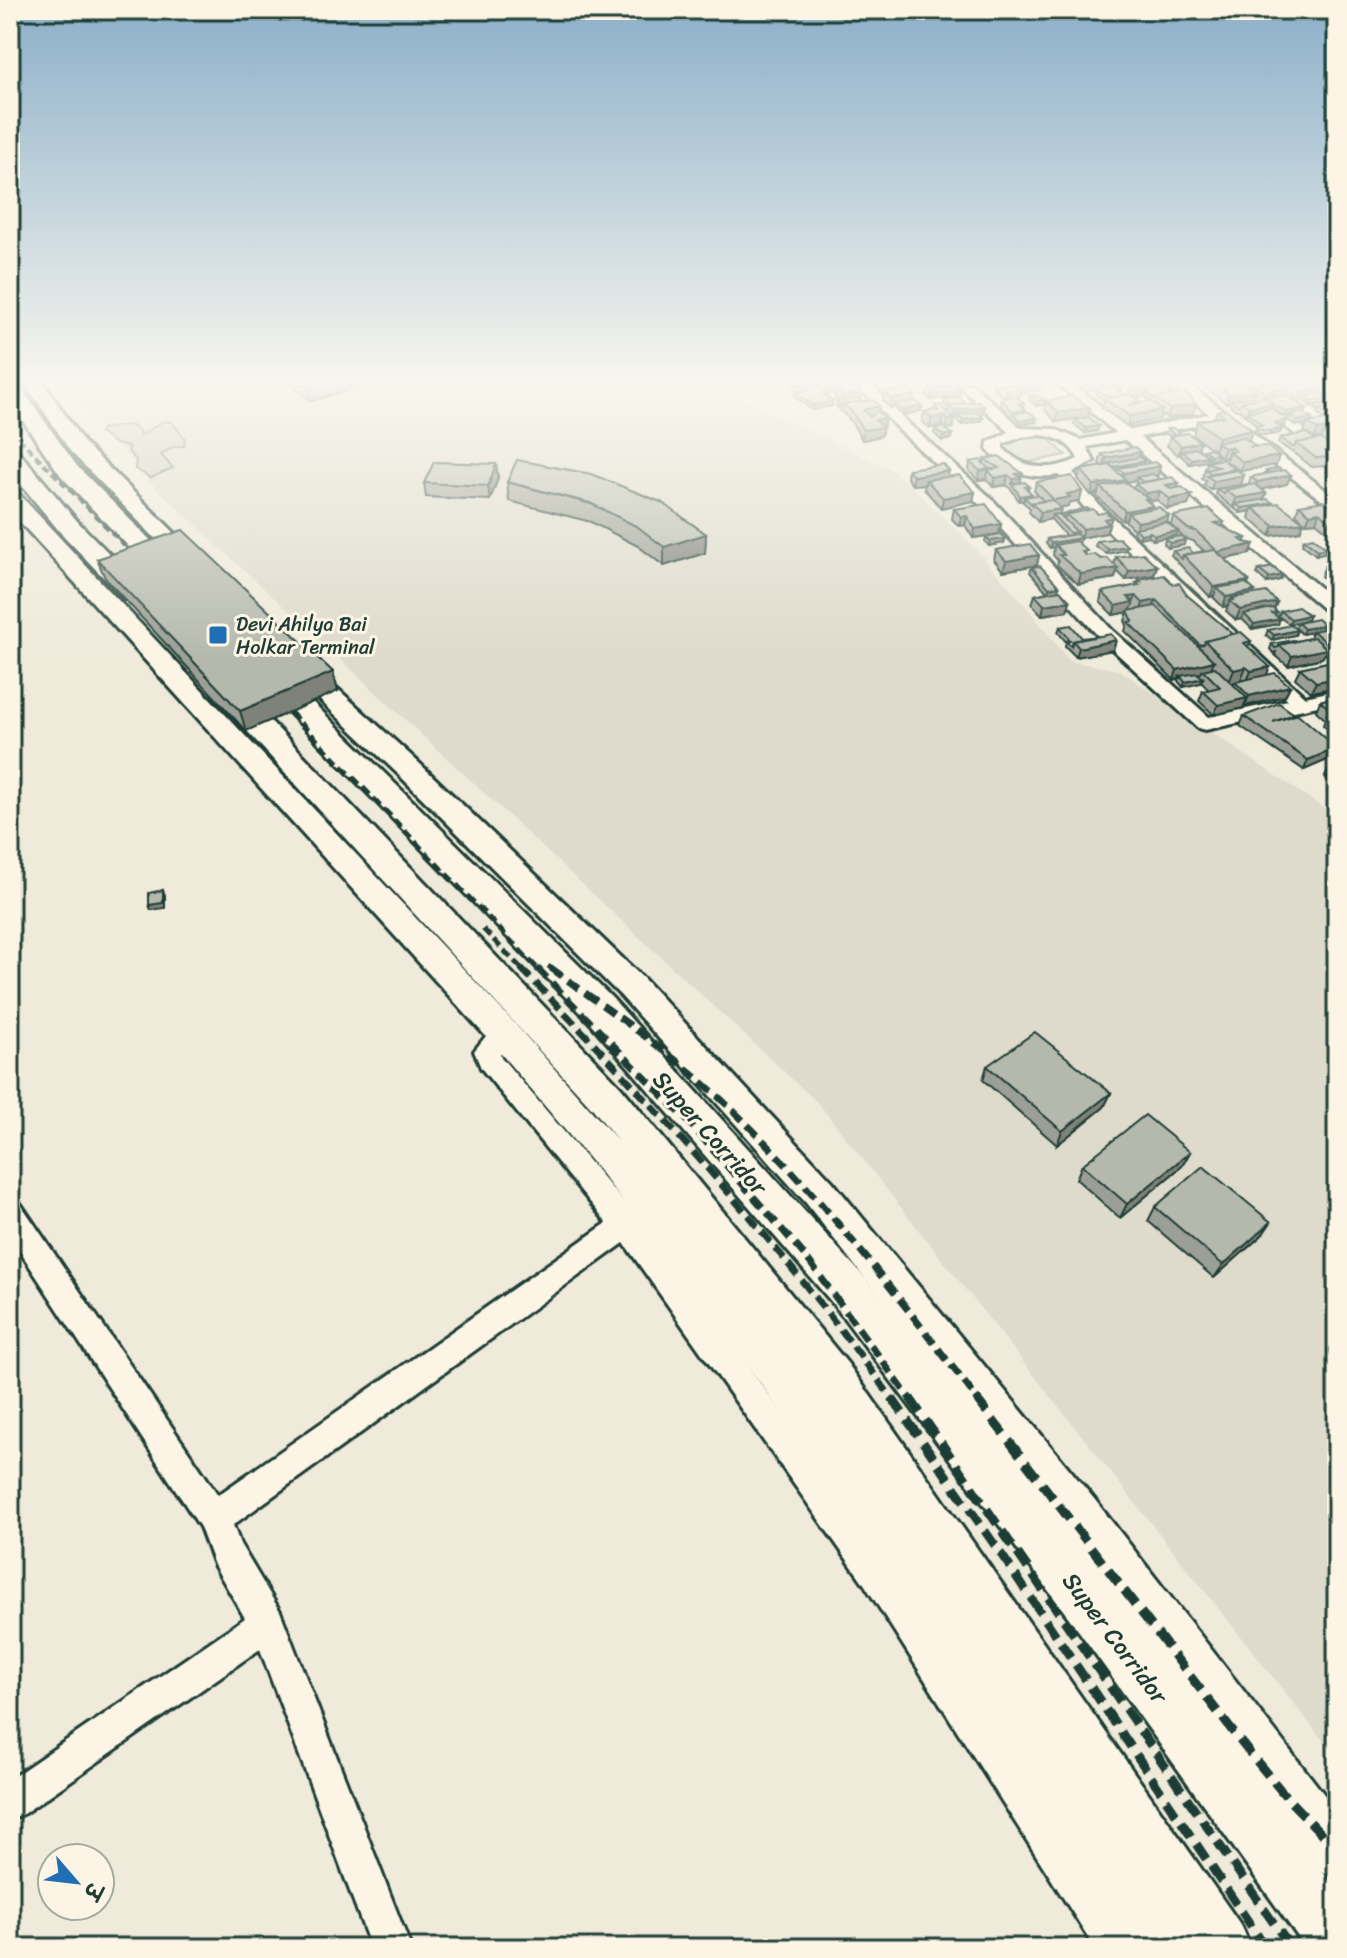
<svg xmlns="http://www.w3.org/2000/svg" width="1347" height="1958" font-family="Sriracha,'Playpen Sans Deva',sans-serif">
	<rect width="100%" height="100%" fill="#efeada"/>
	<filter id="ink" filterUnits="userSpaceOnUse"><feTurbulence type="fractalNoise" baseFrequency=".0125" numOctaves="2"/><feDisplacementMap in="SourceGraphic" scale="16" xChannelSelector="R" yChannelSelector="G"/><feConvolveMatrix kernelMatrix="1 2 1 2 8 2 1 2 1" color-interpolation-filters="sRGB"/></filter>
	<g filter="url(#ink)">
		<polygon fill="#dedbcc" points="63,384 710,384 894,471 965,538 1022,601 1069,661 1119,670 1337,817 1337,1758 819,1104 155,487"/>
		<g fill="#cccdbf" stroke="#76857a" stroke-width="2">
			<polygon points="163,421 172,422 185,439 184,446 173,447 161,455 173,468 151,478 135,469 136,460 129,453 129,447 116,444 100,433 102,429 129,425 138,429 140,436"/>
			<polygon points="1032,430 1041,432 1066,455 1020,464 1007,462 988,442"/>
		</g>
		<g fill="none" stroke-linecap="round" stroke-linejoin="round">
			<defs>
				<g id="street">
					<path d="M856,384h15l38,40 82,74 121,132 97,87 79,-17 -201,-189 -28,-36c-28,5 -54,-3 -72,-26l1,-7 21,-10 -52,-48h15l50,44 33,1 25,11 36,-7 -58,-49h15l58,46 78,-16 -36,-30h16l148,115v13l-119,-91 -78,16 197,165v14l-6,-1 -206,-175 -38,7 7,14 -21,11 26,33 206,192 32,-7v12l-132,28 -7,-2 -98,-90 -121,-134 -80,-74zM1040,435c17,2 31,8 38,24 -28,13 -54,11 -75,-11v-4l19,-7z"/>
					<polygon points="1227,384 1243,384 1337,453 1337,465"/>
					<polygon points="1262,384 1278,384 1337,425 1337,436"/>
					<polygon points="503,1023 512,1026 515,1033 500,1053 501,1057 664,1250 887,1558 1132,1934 1138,1948 1095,1948 863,1582 624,1243 233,1525 240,1544 280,1611 411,1948 371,1948 260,1649 23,1814 10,1820 10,1779 245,1618 214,1565 200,1527 10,1236 10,1200 20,1203 218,1495 607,1223 481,1068 474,1051 494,1026"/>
				</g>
				<g id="secondary">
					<polygon points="26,384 44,384 84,443 204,562 207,567 204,572 188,572 70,451"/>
					<polygon points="10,492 18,493 515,1024 627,1151 790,1357 904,1513 1185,1929 1193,1948 1135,1948 872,1545 762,1385 601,1173 491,1042 10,511"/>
					<polygon points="298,658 307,661 417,761 643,978 832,1181 1095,1500 1337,1811 1337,1878 1319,1870 1063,1532 806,1203 621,996 397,773 289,671 285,666 289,661"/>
				</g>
				<g id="primary">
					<polygon points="10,384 18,384 77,466 184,574 188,580 184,586 166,586 61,476 10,402"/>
					<polygon points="10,449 18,451 78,522 142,587 146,593 142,599 124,599 60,532 10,471"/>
					<polygon points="267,664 277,667 613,999 865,1278 1117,1598 1337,1891 1337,1948 1306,1948 1081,1634 835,1306 587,1019 257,679 253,673 257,667"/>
					<polygon points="226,682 236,685 621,1087 848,1364 1242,1927 1251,1948 1186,1948 816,1396 593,1109 216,697 212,691 216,685"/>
				</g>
			</defs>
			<use href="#street" stroke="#1f3d34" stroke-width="6"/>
			<use href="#secondary" stroke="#1f3d34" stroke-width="6"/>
			<use href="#primary" stroke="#1f3d34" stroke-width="6"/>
			<use href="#street" fill="#fcf5e5" fill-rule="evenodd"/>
			<use href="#secondary" fill="#fcf5e5" fill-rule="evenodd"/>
			<use href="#primary" fill="#fcf5e5" fill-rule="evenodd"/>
			<polyline stroke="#1f3d34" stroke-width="4" stroke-dasharray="8 4" stroke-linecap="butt" points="10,429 144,565"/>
			<g stroke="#1f3d34" stroke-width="5" stroke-dasharray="10 5" stroke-linecap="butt">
				<polyline points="290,712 539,970"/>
				<polyline points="483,929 523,970"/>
				<polyline points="548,966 554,970"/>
			</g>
			<g stroke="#1f3d34" stroke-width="7" stroke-dasharray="14 7" stroke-linecap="butt">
				<path d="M521,968c134,137 260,277 372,432"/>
				<polyline points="537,968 686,1119 806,1257 911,1400"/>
				<path d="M551,968c54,40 110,77 160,122 101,92 184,203 267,310"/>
			</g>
			<g stroke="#1f3d34" stroke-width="9" stroke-dasharray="18 9" stroke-linecap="butt">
				<polyline points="892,1398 1008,1564 1266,1948"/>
				<polyline points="910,1398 1291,1948"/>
				<polyline points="976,1398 1244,1746 1288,1799 1337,1850"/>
			</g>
		</g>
		<g fill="#9c9f95" stroke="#1f3d34" stroke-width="2" fill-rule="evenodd">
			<polygon points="291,384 366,384 366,385 311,401"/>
			<polygon points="792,384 854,384 861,393 860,401 878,412 885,418 881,436 862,440 851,421 836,406 837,402 838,402 835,398 835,393 826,394 826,397 832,406 812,410 795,397 795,393 797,392 792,387"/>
			<polygon points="994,384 1046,384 1040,385 1039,390 1021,393 1020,392 1019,397 1017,397 1024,403 1023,408 1025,412 1036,422 1019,425 1000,404 1001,399 1005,398 993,388"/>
			<path d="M1078,384h94l-2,6 2,5 21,19 -26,4 -6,-4 -1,5 -33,7 -25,-18 2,-9 -8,-4 1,-5 10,-2 -1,-1 -21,4zM1130,384l-2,8 3,2 -6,1 -7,-4 5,-1 1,-5zM1145,396l6,6 -12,1 1,-2 -5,-3z"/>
			<polygon points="1203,384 1245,384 1248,386 1249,384 1331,384 1337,388 1337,394 1320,395 1328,399 1328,397 1337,395 1337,409 1327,402 1326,404 1310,406 1304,400 1300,401 1286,391 1284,394 1307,408 1305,413 1303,413 1311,418 1310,423 1325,420 1317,414 1319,409 1337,409 1337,418 1332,419 1336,422 1337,421 1337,465 1330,467 1326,464 1325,466 1312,467 1293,452 1292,452 1278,443 1280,438 1306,433 1304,432 1308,423 1296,426 1288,420 1289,415 1284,416 1271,407 1285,425 1279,426 1280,433 1269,435 1255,434 1255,431 1257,426 1239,410 1236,410 1230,405 1230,402 1226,403 1202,385"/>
			<polygon points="927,391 960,391 959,396 931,400 926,395"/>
			<polygon points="884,392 914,395 913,401 922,406 921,411 903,415 896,409 896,407 890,408 883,401"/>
			<polygon points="1030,396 1045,400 1044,405 1036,406 1029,400"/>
			<polygon points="945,399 984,406 982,415 981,415 983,417 982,421 962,425 956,420 954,420 953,428 946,429 942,425 930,428 922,422 924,412 934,410 935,406 947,412 948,408 944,404"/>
			<polygon points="1047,401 1088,417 1056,422 1045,410"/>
			<polygon points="1225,409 1249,441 1255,446 1279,456 1276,465 1240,471 1226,461 1227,457 1221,458 1218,455 1217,459 1209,460 1207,458 1206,461 1190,464 1180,455 1181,454 1178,455 1167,446 1170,437 1166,433 1167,429 1200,442 1198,448 1203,452 1204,450 1211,448 1193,435 1197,421 1214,418 1217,411"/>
			<polygon points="1076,420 1099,426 1097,431 1085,433 1074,424"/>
			<polygon points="935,429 952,434 951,439 942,441 934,433"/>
			<path d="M1102,454l37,3 5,7 16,2 -2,9 -2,1 4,3 19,4 -2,5 15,7 -4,10 -21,4 -10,-9 -9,2 4,6 19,17 2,-9 51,6 -2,5 23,15 5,12 -25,5 24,22 -1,4 6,9 23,8 -3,7 3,3 -2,4 3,8 -26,5 -10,-10 -6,1 -10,-9 2,-5 -5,1 -9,-9v-2l-4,1 -39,-42 2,-4 20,2 11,-2 -11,-10 -9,-3 -6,-6 -1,3 -24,5 -5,-4 -9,2 -6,-5 1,-3 -8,-8v-2h-4l-25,-23 1,-4 -7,2 -13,-16 3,-9 21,-4 -3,-3zM1136,480l-1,1 2,2 -2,1 -1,4 -9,-6z"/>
			<polygon points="984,459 1022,473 1020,483 1029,487 1028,490 1032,496 1041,498 1034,491 1036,482 1082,491 1080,500 1069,503 1068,506 1060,508 1061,509 1059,514 1061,516 1061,514 1098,514 1112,517 1106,533 1081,538 1079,543 1086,556 1101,559 1114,565 1116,557 1157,566 1154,575 1126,580 1117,571 1115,578 1078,584 1057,565 1058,561 1053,555 1054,547 1050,548 1046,544 1047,539 1066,536 1051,519 1038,522 1029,512 1030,508 1023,502 1024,500 1019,501 1011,489 1006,485 993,487 986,479 978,480 969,471 970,462 984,464"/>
			<polygon points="1207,462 1235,469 1235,470 1241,485 1248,485 1251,477 1265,474 1266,471 1291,475 1287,484 1261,490 1266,493 1264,499 1300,531 1270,536 1249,518 1251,511 1240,513 1235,509 1235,507 1233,508 1216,494 1217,489 1211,490 1204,485 1206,481 1202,479"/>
			<polygon points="496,464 498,478 490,500 426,497 424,483"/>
			<polygon points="908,469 948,477 975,492 973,501 941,508 924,489 925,484 912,485 907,478"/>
			<polygon points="507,482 706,534 705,553 664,566 638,546 591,522 509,501"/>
			<polygon points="1299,505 1337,512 1337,533 1331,534 1316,522 1306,523 1296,514"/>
			<polygon points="954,509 1001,524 999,534 973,538 965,525 959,526 952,519"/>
			<polygon points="986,537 1005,539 1004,543 989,546 985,542"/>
			<polygon points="1165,539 1184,545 1168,548 1164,544"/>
			<polygon points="1304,539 1326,548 1324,553 1316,555 1302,544"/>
			<polygon points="1097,541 1125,550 1107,554 1095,546"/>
			<polygon points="996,550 1039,555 1037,565 1003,571 994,560"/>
			<polygon points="97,559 333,672 338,691 246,731 105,578"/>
			<polygon points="1337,559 1337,591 1321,576 1325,566 1327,566 1326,565 1328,560"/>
			<polygon points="1032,567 1070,601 1067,611 1042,615 1032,604 1035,595 1047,592 1030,572"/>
			<polygon points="1259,570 1282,575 1280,580 1267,583 1257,574"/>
			<polygon points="1139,580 1173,584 1233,634 1251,641 1248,647 1267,675 1290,686 1285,696 1244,705 1243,708 1214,715 1199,701 1203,691 1209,690 1201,682 1183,687 1178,681 1179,678 1174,680 1125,631 1127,625 1125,621 1128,612 1113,615 1100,602 1102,592 1135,586"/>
			<polygon points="1281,611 1309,615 1307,620 1289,624 1278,616"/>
			<polygon points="1298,623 1322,629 1337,626 1322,658 1288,666 1275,655 1276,652 1273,653 1270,649 1272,644 1296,641 1310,638 1312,632 1302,634 1295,628"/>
			<polygon points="1060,627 1082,638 1116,640 1113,650 1076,657 1065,646 1066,642 1058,632"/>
			<polygon points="1268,630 1297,630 1295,635 1272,640 1266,635"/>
			<polygon points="1337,660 1337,687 1311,692 1295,678 1300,668"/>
			<polygon points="1337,696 1337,736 1336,736 1323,725 1325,719 1316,711 1320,701"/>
			<polygon points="1244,716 1293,716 1337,748 1332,758 1304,770 1240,726"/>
			<polygon points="1337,753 1337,787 1325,777 1330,767 1333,766 1330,764 1335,754"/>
			<polygon points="987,1066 1111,1093 1104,1107 1057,1145 983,1080"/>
			<polygon points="1190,1152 1182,1166 1120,1218 1076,1179 1082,1165"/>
			<polygon points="1155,1207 1271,1222 1262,1235 1214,1278 1148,1221"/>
		</g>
		<g fill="#7f8279" stroke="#1f3d34" stroke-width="2">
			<polygon points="308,384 366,384 366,385 311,401"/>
			<polygon points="806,384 821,384 821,391 798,394 799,385"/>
			<polygon points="836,384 835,393 826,394 827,385"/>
			<polygon points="942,384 951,384 950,387 930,390 930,386"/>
			<polygon points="1017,384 1020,384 1019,388 1021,388 1019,397 1005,399 1007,390"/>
			<polygon points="1023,384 1046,384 1040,385 1039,390 1021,393"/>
			<polygon points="1087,384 1107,384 1106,387 1085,391"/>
			<polygon points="1172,384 1169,392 1146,392 1145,396 1135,398 1137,389"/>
			<polygon points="1124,386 1123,390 1112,392 1114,387"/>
			<polygon points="1287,388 1283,397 1262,401 1265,392"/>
			<polygon points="1322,389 1319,398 1305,396 1304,400 1300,401 1303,392"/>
			<polygon points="960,391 959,396 931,400 932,395"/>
			<polygon points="1255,391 1252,400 1231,400 1230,402 1226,403 1229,394"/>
			<polygon points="861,393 860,402 841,405 842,396"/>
			<polygon points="914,395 913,404 896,404 896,407 890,408 891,399"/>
			<polygon points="1328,399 1326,404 1310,406 1312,401"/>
			<polygon points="1045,400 1044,405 1036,406 1037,401"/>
			<polygon points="833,401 832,406 812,410 813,405"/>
			<polygon points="1273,403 1269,412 1247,412 1246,416 1249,407"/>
			<polygon points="1196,404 1193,414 1167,418 1170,409"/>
			<polygon points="879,406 878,415 862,419 863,410"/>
			<polygon points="922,406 921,411 903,415 903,410"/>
			<polygon points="984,406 982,415 961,419 957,415 956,420 954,420 953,428 946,429 948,420 953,419 955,409"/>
			<polygon points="1090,408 1088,417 1056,422 1058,413"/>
			<polygon points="1307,408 1305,413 1284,416 1286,412"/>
			<polygon points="1162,410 1160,419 1127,426 1130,416"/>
			<polygon points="1337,414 1337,418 1325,420 1327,416"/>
			<polygon points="944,416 942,425 930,428 931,418"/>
			<polygon points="983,417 982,421 962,425 963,420"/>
			<polygon points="885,418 881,436 862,440 863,430 875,420"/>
			<polygon points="1037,418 1036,422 1019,425 1020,421"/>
			<polygon points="1311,418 1309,423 1296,426 1297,421"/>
			<polygon points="1287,420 1285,425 1273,427 1275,423"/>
			<polygon points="1099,426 1097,431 1085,433 1086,428"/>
			<polygon points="1337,426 1337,435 1323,434 1321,438 1314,439 1317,430"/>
			<polygon points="1282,429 1280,433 1269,435 1270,431"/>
			<polygon points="1252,430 1248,444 1230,447 1227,457 1221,458 1224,448 1217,443 1214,451 1218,437"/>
			<polygon points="952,434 951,439 942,441 943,436"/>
			<polygon points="1200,442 1197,452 1182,451 1181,454 1178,455 1181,446"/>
			<polygon points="1140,452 1138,462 1107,464 1106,467 1104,468 1106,458"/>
			<polygon points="1218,454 1217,459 1209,460 1211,455"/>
			<polygon points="1208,456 1206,461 1190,464 1192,459"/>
			<polygon points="1279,456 1276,465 1240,471 1243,462"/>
			<polygon points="1334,457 1337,457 1337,465 1330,467"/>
			<polygon points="1144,461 1143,466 1118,468 1117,471 1112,468"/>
			<polygon points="496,464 498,478 490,500 488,486"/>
			<polygon points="1160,466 1158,475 1139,479 1137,477 1136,480 1126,482 1124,489 1100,487 1098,493 1091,495 1094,485 1122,480 1124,473"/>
			<polygon points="989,469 986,479 978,480 980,471"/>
			<polygon points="1235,469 1232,478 1244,475 1241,485 1211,490 1214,481 1209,477 1211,473"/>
			<polygon points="949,471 947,481 926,480 925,484 912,485 913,476"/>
			<polygon points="1022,473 1019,488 1012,484 1016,474"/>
			<polygon points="1008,475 1006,485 993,487 995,478"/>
			<polygon points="1291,475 1287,484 1254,491 1257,482"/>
			<polygon points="1179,483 1176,492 1166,485"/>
			<polygon points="1082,491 1080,500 1069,503 1068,506 1052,509 1054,500 1067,494"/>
			<polygon points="1160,491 1157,500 1148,502 1153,506 1150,516 1128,513 1126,520 1122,520 1125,511 1142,508 1146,493"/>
			<polygon points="975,492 973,501 941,508 943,498"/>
			<polygon points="1266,493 1263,503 1236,504 1235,507 1233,508 1236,498"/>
			<polygon points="1032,494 1031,499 1024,497 1024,500 1019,501 1020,496"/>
			<polygon points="1192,495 1188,505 1167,509 1170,499"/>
			<polygon points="1273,503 1253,508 1251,511 1240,513 1242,508"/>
			<polygon points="1061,509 1058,518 1052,515 1051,519 1038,522 1041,512"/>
			<polygon points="1319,512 1316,522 1306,523 1310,514"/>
			<polygon points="967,516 965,525 959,526 961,517"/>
			<polygon points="1169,516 1166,526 1136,529 1138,522"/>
			<polygon points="1112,517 1106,533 1080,538 1083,529 1104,519"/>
			<polygon points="1304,522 1300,531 1270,536 1274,526"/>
			<polygon points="1001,524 999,534 973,538 975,529"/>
			<polygon points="1337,524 1337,533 1331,534 1335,525"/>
			<polygon points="1178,531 1177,535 1153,540 1155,535"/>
			<polygon points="1150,532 1148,536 1139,538 1141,534"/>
			<polygon points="706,534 705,553 664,566 664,547"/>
			<polygon points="1081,538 1079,543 1057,547 1055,545 1054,547 1050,548 1051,543"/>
			<polygon points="1246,538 1243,547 1254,544 1250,554 1215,561 1218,552 1240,539"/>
			<polygon points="1005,539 1004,543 989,546 990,541"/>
			<polygon points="1185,540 1184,545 1168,548 1170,543"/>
			<polygon points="1127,546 1125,550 1107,554 1108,549"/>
			<polygon points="1326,548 1324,553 1316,555 1318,550"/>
			<polygon points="1039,555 1037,565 1003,571 1006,561"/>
			<polygon points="1157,566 1154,575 1126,580 1129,571"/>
			<polygon points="1118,568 1115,578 1078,584 1081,574"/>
			<polygon points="1282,575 1280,580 1267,583 1269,578"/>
			<polygon points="1249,581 1246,590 1217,588 1214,596 1210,597 1214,587"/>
			<polygon points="1059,586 1058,591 1048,593 1049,588"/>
			<polygon points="1255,591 1251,601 1234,600 1232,598 1228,606 1223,607 1226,597"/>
			<polygon points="1136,596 1130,612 1113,615 1116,606 1128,597"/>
			<polygon points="1156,600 1152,610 1140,613 1143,603"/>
			<polygon points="1070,601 1067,611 1042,615 1044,605"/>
			<polygon points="1277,602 1273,612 1244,614 1242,619 1236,620 1240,610"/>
			<polygon points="1309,615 1307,620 1289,624 1291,619"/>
			<polygon points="1280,619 1278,624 1252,629 1254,624"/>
			<polygon points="1324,625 1322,630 1302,634 1304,629"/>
			<polygon points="1297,630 1295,635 1272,640 1274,635"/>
			<polygon points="1116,640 1113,650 1076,657 1079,648"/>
			<polygon points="1337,642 1337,651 1325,654 1322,658 1288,666 1292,656 1326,649 1328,644"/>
			<polygon points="1214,661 1210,671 1203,670 1201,673 1181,678 1180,676 1179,678 1174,680 1177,670"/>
			<polygon points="1246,667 1240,682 1228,685 1234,670"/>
			<polygon points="1270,667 1264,682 1245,686 1251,671"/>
			<polygon points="333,672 338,691 246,731 240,711"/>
			<polygon points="1203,678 1201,683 1183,687 1185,682"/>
			<polygon points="1337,678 1337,687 1311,692 1316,682"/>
			<polygon points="1290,686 1285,696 1245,706 1249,696"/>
			<polygon points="1247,698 1243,708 1214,715 1218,705"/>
			<polygon points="1337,748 1332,758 1304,770 1308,760"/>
			<polygon points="163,890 165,895 165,908 151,910 149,905"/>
			<polygon points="1111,1093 1104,1107 1057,1145 1062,1131"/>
			<polygon points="1190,1152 1182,1166 1120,1218 1127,1204"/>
			<polygon points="1271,1222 1262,1235 1214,1278 1223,1265"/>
		</g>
		<g fill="#b5b9ad" stroke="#1f3d34" stroke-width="2">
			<polygon points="826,384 854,384 861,393 842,396 836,389 840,389 836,384 827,385"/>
			<polygon points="1000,384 1016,384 1021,388 1007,390"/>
			<polygon points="1109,384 1121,384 1124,386 1114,387 1125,395 1111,398 1097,390 1113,387"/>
			<polygon points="1131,384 1169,384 1137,389"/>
			<polygon points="1215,384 1245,384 1255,391 1229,394"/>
			<polygon points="1249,384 1270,384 1256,386 1256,388"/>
			<polygon points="1270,384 1279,384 1287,388 1265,392 1256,386"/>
			<polygon points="1291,384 1315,384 1322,389 1303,392"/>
			<polygon points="1315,384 1331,384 1337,388 1337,389 1320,389 1322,389"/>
			<polygon points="820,386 827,395 824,395 833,401 813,405 795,393"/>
			<polygon points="955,386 960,391 932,395 927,391"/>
			<polygon points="907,388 914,395 891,399 884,392"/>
			<polygon points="1168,388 1173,392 1168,393 1171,395 1154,399 1146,392"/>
			<polygon points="1186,392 1196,404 1170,409 1154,398"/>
			<polygon points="1131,394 1140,401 1129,405 1150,401 1162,410 1130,416 1104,399"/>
			<polygon points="1283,394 1307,408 1286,412 1264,397"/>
			<polygon points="1322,394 1328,399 1312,401 1305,396"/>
			<polygon points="1037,395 1045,400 1037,401 1030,396"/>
			<polygon points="1337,395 1337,403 1328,397"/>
			<polygon points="1016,396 1024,403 1019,404 1026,410 1013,412 1001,399"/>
			<polygon points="1073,396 1090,408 1058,413 1047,401"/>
			<polygon points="1254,396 1257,399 1241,402 1240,405 1238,406 1231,400"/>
			<polygon points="960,397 966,403 952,405 945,399"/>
			<polygon points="1264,397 1273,403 1249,407 1241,402"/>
			<polygon points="857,398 860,402 843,404 842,408 837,402"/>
			<polygon points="873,400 879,406 863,410 870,417 877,411 885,418 875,420 883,427 863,430 852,412 843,404"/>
			<polygon points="916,401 922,406 903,410 896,404"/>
			<polygon points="978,401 984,406 954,411 948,406"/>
			<polygon points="940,405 954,419 948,420 944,416 931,418 924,412 938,410 935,406"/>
			<polygon points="1332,407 1337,409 1337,414 1327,416 1319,409"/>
			<polygon points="1271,408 1287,420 1275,423 1282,429 1270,431 1257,429 1256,426 1262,425 1247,412"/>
			<polygon points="1225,409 1252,430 1218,437 1197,421 1224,416 1217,411"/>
			<polygon points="1028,411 1037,418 1020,421 1013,414"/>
			<polygon points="977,412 983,417 963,420 957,415"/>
			<polygon points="1303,413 1311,418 1297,421 1289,415"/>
			<polygon points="1088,417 1099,426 1086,428 1076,420"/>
			<polygon points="1331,419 1337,423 1337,426 1317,430 1308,423"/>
			<polygon points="944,427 952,434 943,436 935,429"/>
			<polygon points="1173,428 1181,434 1175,435 1167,429"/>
			<polygon points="1337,432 1337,439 1330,440 1323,434"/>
			<polygon points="1188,433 1200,442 1181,446 1170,436"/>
			<polygon points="1306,433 1316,440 1296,443 1295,447 1293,447 1280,438"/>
			<polygon points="1243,437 1255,446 1249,447 1267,446 1279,456 1243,462 1229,452 1235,451 1230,447 1224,448 1217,443"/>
			<polygon points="1321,439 1337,450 1337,457 1334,457 1326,452 1328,457 1316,458 1296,443"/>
			<polygon points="1337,439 1337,445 1330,440"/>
			<polygon points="1135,447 1140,452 1106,458 1102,454"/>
			<polygon points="1197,448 1208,456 1192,459 1182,451"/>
			<polygon points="1211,448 1218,454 1211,455 1204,450"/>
			<polygon points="999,456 1022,473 1016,474 1021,478 1013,479 1008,475 995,478 988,470 999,468 984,459"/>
			<polygon points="1140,457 1144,461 1113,467 1107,464"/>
			<polygon points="1222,459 1235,469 1211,473 1206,470 1219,467 1207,462"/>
			<polygon points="517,460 591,474 661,502 706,534 664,547 638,527 590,503 507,482"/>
			<polygon points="980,460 989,469 980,471 970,462"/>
			<polygon points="434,462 496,464 488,486 424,483"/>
			<polygon points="1156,462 1160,466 1124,473 1118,468"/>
			<polygon points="943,464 949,471 913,476 908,469"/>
			<polygon points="1110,465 1126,480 1094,485 1081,470"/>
			<polygon points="1279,468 1282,471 1269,473 1266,471"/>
			<polygon points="1237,470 1244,475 1214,481 1207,476"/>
			<polygon points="1284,470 1291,475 1257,482 1251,477"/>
			<polygon points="1153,474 1160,479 1143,482 1137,477"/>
			<polygon points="959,475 975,492 943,498 926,480"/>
			<polygon points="1072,476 1082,491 1067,494 1070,497 1054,500 1036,482"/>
			<polygon points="1172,477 1179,483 1166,485 1171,489 1182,487 1192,495 1170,499 1160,491 1146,493 1135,484"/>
			<polygon points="1025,482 1029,487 1025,487 1032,494 1020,496 1012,484"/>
			<polygon points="1125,482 1149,499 1145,499 1153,506 1125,511 1100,487"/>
			<polygon points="1246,484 1248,486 1225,490 1224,494 1217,489"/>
			<polygon points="1255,484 1266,493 1236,498 1225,490"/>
			<polygon points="1037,495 1044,501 1031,503 1035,507 1024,497"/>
			<polygon points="1267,499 1273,503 1242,508 1236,504"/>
			<polygon points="1052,500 1061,509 1041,512 1031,503"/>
			<polygon points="1323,501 1337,512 1337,524 1335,525 1319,512 1310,514 1299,505"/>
			<polygon points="1278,503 1304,522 1274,526 1253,508"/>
			<polygon points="986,504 1001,524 975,529 967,516 961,517 954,509"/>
			<polygon points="1159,507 1169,516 1138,522 1128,513"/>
			<polygon points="1087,508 1090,510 1066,515 1065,517 1061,514"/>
			<polygon points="1093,509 1098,514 1106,512 1112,517 1104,519 1109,524 1083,529 1066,515"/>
			<polygon points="1209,509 1224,522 1215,523 1246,538 1240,539 1244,542 1254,544 1218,552 1196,531 1188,529 1173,516"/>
			<polygon points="1059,514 1077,532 1070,533 1052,515"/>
			<polygon points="1166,522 1178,531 1155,535 1150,532 1141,534 1135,528"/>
			<polygon points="183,530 333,672 240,711 97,559"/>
			<polygon points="1001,534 1005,539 990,541 986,537"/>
			<polygon points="1076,534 1081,538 1051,543 1047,539"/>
			<polygon points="1181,536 1185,540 1170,543 1165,539"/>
			<polygon points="1313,537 1326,548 1318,550 1304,539"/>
			<polygon points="1119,538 1127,546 1108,549 1097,541"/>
			<polygon points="1076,541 1087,551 1082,552 1086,556 1094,554 1101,559 1107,558 1118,568 1081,574 1059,555 1064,555 1055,545"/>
			<polygon points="1030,544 1039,555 1006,561 996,550"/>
			<polygon points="1188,548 1193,553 1183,555 1182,559 1173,551"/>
			<polygon points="1215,550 1249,581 1214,587 1183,555"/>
			<polygon points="1143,553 1157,566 1129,571 1116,557"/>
			<polygon points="1337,559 1337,564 1334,565 1328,560"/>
			<polygon points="1337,564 1337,578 1325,566"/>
			<polygon points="1040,566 1059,586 1049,588 1032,567"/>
			<polygon points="1272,567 1282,575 1269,578 1259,570"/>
			<polygon points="1164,575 1173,584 1179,583 1187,595 1233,634 1205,641 1204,644 1200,645 1156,600 1143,603 1136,596 1128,597 1133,602 1116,606 1102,592 1139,585 1136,583 1141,582 1139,580"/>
			<polygon points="1246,583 1255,591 1226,597 1217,588"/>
			<polygon points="1060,590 1070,601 1044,605 1035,595"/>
			<polygon points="1266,592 1277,602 1240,610 1230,601 1234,600 1232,598"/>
			<polygon points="1156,606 1214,661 1177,670 1128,622 1133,621 1128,611"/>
			<polygon points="1298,607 1309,615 1291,619 1281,611"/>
			<polygon points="1272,608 1277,612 1272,613 1280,619 1254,624 1244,614"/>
			<polygon points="1317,619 1324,625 1304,629 1298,623"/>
			<polygon points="1071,625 1082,638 1099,636 1073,641 1071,646 1066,641 1070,640 1060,627"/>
			<polygon points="1291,625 1297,630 1274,635 1268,630"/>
			<polygon points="1337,626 1337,642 1328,644 1313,631"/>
			<polygon points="1241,632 1251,641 1244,643 1270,667 1251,671 1246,667 1234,670 1205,641"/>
			<polygon points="1111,634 1116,640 1079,648 1073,641"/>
			<polygon points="1314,637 1327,649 1292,656 1279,645"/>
			<polygon points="1294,640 1296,641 1279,645 1279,647 1275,648 1272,644"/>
			<polygon points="1337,660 1337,678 1316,682 1300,668"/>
			<polygon points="1215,667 1247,698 1218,705 1203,691 1220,687 1203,670"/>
			<polygon points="1197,673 1203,678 1185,682 1180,676"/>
			<polygon points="1275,673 1290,686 1249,696 1235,682"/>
			<polygon points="1337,696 1337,723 1327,715 1335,713 1320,701"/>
			<polygon points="1279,703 1294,714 1273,722 1298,714 1337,748 1308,760 1244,716"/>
			<polygon points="1337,764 1337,773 1330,767"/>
			<polygon points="163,890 163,903 149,905 149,893"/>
			<polygon points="1035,1032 1111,1093 1062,1131 987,1066"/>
			<polygon points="1145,1115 1190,1152 1127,1204 1082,1165"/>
			<polygon points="1203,1166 1271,1222 1223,1265 1155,1207"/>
		</g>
	</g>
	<linearGradient id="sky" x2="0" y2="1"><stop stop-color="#8bafc9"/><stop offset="0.58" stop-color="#f8f6ee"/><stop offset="1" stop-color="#f8f6ee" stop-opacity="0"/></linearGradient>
	<rect width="1347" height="658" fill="url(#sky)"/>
	<rect fill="#1f6fb2" stroke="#fcf5e5" stroke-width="3" x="208" y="625" width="20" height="20" rx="4"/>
	<g text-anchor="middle" stroke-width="6" stroke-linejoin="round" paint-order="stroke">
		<g font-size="20" fill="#1f3d34" stroke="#fcf5e5" text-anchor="start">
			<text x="236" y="631">Devi Ahilya Bai<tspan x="236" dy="23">Holkar Terminal</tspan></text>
		</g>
		<g font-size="24" fill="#1f3d34" stroke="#fcf5e5">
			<text transform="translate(710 1133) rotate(48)" y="8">Super Corridor</text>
			<text transform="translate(1115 1638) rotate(53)" y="8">Super Corridor</text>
		</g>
	</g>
	<rect width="1347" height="1958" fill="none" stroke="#fcf5e5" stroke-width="40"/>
	<rect x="20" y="20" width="1307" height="1918" fill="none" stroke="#1f3d34" stroke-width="3" filter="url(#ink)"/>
	<g transform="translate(76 1882) rotate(118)"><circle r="38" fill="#fcf5e5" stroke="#a4ab9e" stroke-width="2"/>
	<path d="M0-6L14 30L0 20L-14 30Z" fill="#1f6fb2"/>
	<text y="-12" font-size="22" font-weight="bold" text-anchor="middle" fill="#1f3d34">उ</text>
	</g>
</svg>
